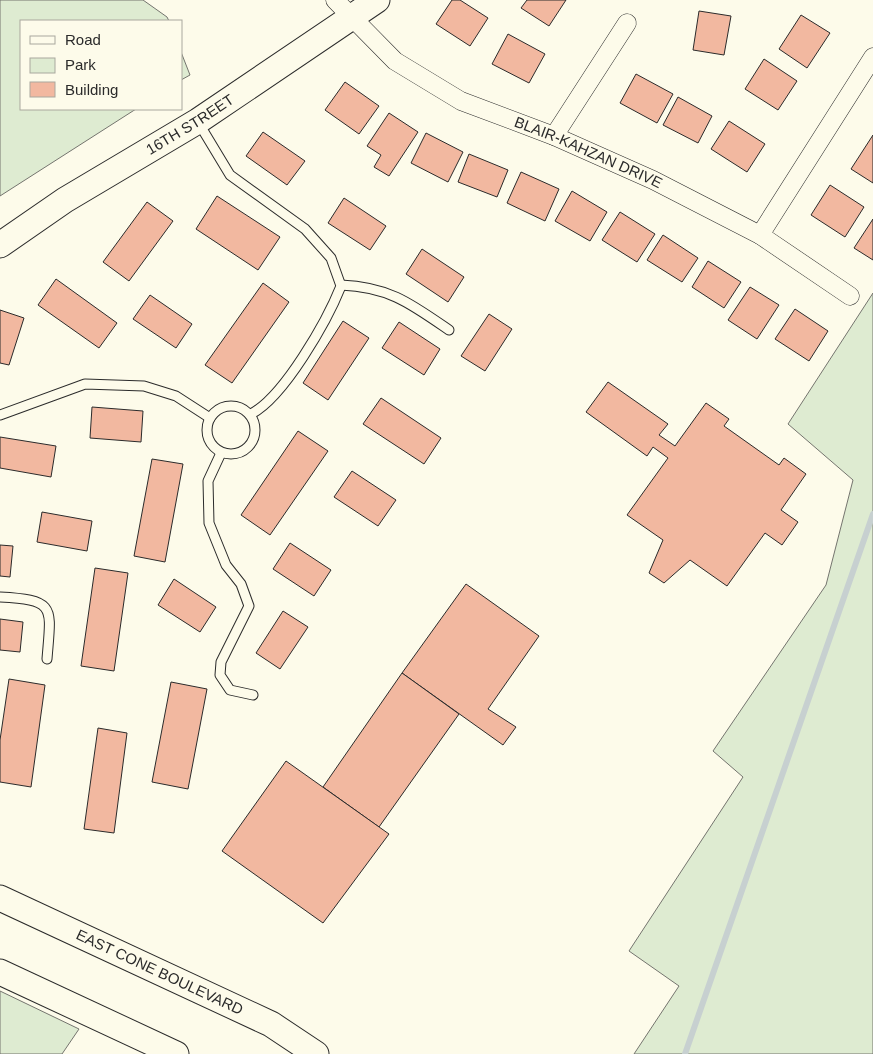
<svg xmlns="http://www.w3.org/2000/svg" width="873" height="1054" font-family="Arial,sans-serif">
	<rect width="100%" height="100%" fill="#fdfbea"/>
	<g fill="#deebd1" stroke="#74746e">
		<polygon points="0,0 143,0 167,17 169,21 21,21 21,109 136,109 0,196"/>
		<polygon points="181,52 190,75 181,80"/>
		<polygon points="873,293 873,1054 634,1054 679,986 629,951 743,777 713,751 826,585 853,480 788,424"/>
		<polygon points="0,991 79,1029 62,1054 0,1054"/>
	</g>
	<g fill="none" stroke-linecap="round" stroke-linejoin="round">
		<polyline stroke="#c7d0d0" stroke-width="6" points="685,1054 873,514"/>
	</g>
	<g fill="#f2b8a0" stroke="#2b2b2b">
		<polygon points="452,0 460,0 488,18 470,46 436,24"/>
		<polygon points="527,0 566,0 549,26 521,8"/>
		<polygon points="699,11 731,16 724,55 693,50"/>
		<polygon points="801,15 830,33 807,68 779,49"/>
		<polygon points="508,34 545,54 529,83 492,64"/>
		<polygon points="764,59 797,81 778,110 745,89"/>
		<polygon points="636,74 673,94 657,123 620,103"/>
		<polygon points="345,82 379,106 359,134 325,110"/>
		<polygon points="678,97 712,116 698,143 663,125"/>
		<polygon points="389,113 418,132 389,176 374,167 381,155 367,146"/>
		<polygon points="729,121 765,144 747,172 711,149"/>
		<polygon points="263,132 305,161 287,185 246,156"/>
		<polygon points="426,133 463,152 448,182 411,163"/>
		<polygon points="873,135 873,183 851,169"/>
		<polygon points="469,154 508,170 497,197 458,182"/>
		<polygon points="521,172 559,189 545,221 507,203"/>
		<polygon points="830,185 864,207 845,237 811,215"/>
		<polygon points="572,191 607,212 590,241 555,221"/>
		<polygon points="217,196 280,237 258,270 196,229"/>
		<polygon points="344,198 386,226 370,250 328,223"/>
		<polygon points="147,202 173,221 129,281 103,262"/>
		<polygon points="620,212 655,234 637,262 602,240"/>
		<polygon points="873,219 873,260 854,248"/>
		<polygon points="663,235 698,258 682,282 647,260"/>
		<polygon points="422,249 464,277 448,302 406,274"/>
		<polygon points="708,261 741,282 724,308 692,287"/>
		<polygon points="56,279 117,323 99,348 38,305"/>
		<polygon points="263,283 289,302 232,383 205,365"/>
		<polygon points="750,287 779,305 757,339 728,320"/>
		<polygon points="150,295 192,324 176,348 133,319"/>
		<polygon points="795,309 828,331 809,361 775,339"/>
		<polygon points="0,310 24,318 9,365 0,363"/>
		<polygon points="489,314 512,329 485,371 461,356"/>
		<polygon points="343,321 369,338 328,400 303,383"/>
		<polygon points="399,322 440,349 424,375 382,348"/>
		<polygon points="608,382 668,424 659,435 675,446 706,403 729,419 724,426 779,465 784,458 806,474 781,510 798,522 782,545 765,533 727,586 690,560 664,583 649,573 663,540 627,515 668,458 653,447 647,456 586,412"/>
		<polygon points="381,398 441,438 424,464 363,424"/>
		<polygon points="92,407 143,411 141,442 90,438"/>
		<polygon points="298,431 328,451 270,535 241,515"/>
		<polygon points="0,437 56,446 51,477 0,468"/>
		<polygon points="152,459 183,464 165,562 134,556"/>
		<polygon points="352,471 396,500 378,526 334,497"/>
		<polygon points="42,512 92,521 87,551 37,542"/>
		<polygon points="290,543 331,570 314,596 273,569"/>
		<polygon points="0,545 13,546 10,577 0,576"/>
		<polygon points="95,568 128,573 114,671 81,666"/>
		<polygon points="174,579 216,607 200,632 158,605"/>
		<polygon points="466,584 539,636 488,709 516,727 503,745 402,673"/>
		<polygon points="283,611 308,627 280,669 256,653"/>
		<polygon points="0,619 23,622 20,652 0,650"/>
		<polygon points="402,673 459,714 379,827 323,787"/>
		<polygon points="9,679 45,685 31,787 0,782 0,740"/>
		<polygon points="171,682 207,689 188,789 152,782"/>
		<polygon points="98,728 127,733 114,833 84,829"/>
		<polygon points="286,761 389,834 323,923 222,851"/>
	</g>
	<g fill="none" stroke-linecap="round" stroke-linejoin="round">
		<defs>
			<g id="lane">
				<path d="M198,122l32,53 75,54 26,29 10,28c-14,35 -57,111 -90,128"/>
				<path d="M341,285c48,2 69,18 108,45"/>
				<circle cx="231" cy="430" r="24"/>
				<polyline points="0,415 85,384 144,386 176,396 210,418"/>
				<polyline points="221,453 208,481 209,523 226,565 241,584 249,606 221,662 220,675 230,690 253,695"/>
				<path d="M0,597c57,3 51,10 47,62"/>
			</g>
			<g id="street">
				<path id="s1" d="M335,0l60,61 66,40 93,35 99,44 107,55 90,61"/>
				<polyline points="554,136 627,23"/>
				<polyline points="760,235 873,57"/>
			</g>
			<g id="secondary">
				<path id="s2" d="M0,245l65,-45 133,-79 179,-121"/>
				<path id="s3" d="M0,898l271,126 45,30"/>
				<polyline points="0,972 176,1054"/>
			</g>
		</defs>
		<use href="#lane" stroke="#2b2b2b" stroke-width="11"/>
		<use href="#street" stroke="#2b2b2b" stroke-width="19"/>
		<use href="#secondary" stroke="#2b2b2b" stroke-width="27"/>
		<use href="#lane" stroke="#fdfbea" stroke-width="9"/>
		<use href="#street" stroke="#fdfbea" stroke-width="18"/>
		<use href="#secondary" stroke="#fdfbea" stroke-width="25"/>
	</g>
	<g text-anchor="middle" stroke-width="4" stroke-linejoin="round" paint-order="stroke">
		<g font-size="15" fill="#2b2b2b" stroke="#fdfbea">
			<text dy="5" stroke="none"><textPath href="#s2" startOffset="225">16TH STREET</textPath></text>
			<text dy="5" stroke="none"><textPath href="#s1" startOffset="300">BLAIR-KAHZAN DRIVE</textPath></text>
			<text dy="5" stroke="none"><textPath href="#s3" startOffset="176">EAST CONE BOULEVARD</textPath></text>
		</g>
	</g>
	<rect x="20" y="20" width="162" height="90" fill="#fdfbea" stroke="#a9a89e"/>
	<rect x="30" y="36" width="25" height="8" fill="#fdfbea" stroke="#a9a89e"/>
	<text x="65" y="45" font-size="15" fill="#2b2b2b">Road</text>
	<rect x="30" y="58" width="25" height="15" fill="#deebd1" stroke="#a9a89e"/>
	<text x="65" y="70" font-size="15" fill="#2b2b2b">Park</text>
	<rect x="30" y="82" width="25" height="15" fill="#f2b8a0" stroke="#a9a89e"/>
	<text x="65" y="95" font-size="15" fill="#2b2b2b">Building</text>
</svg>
